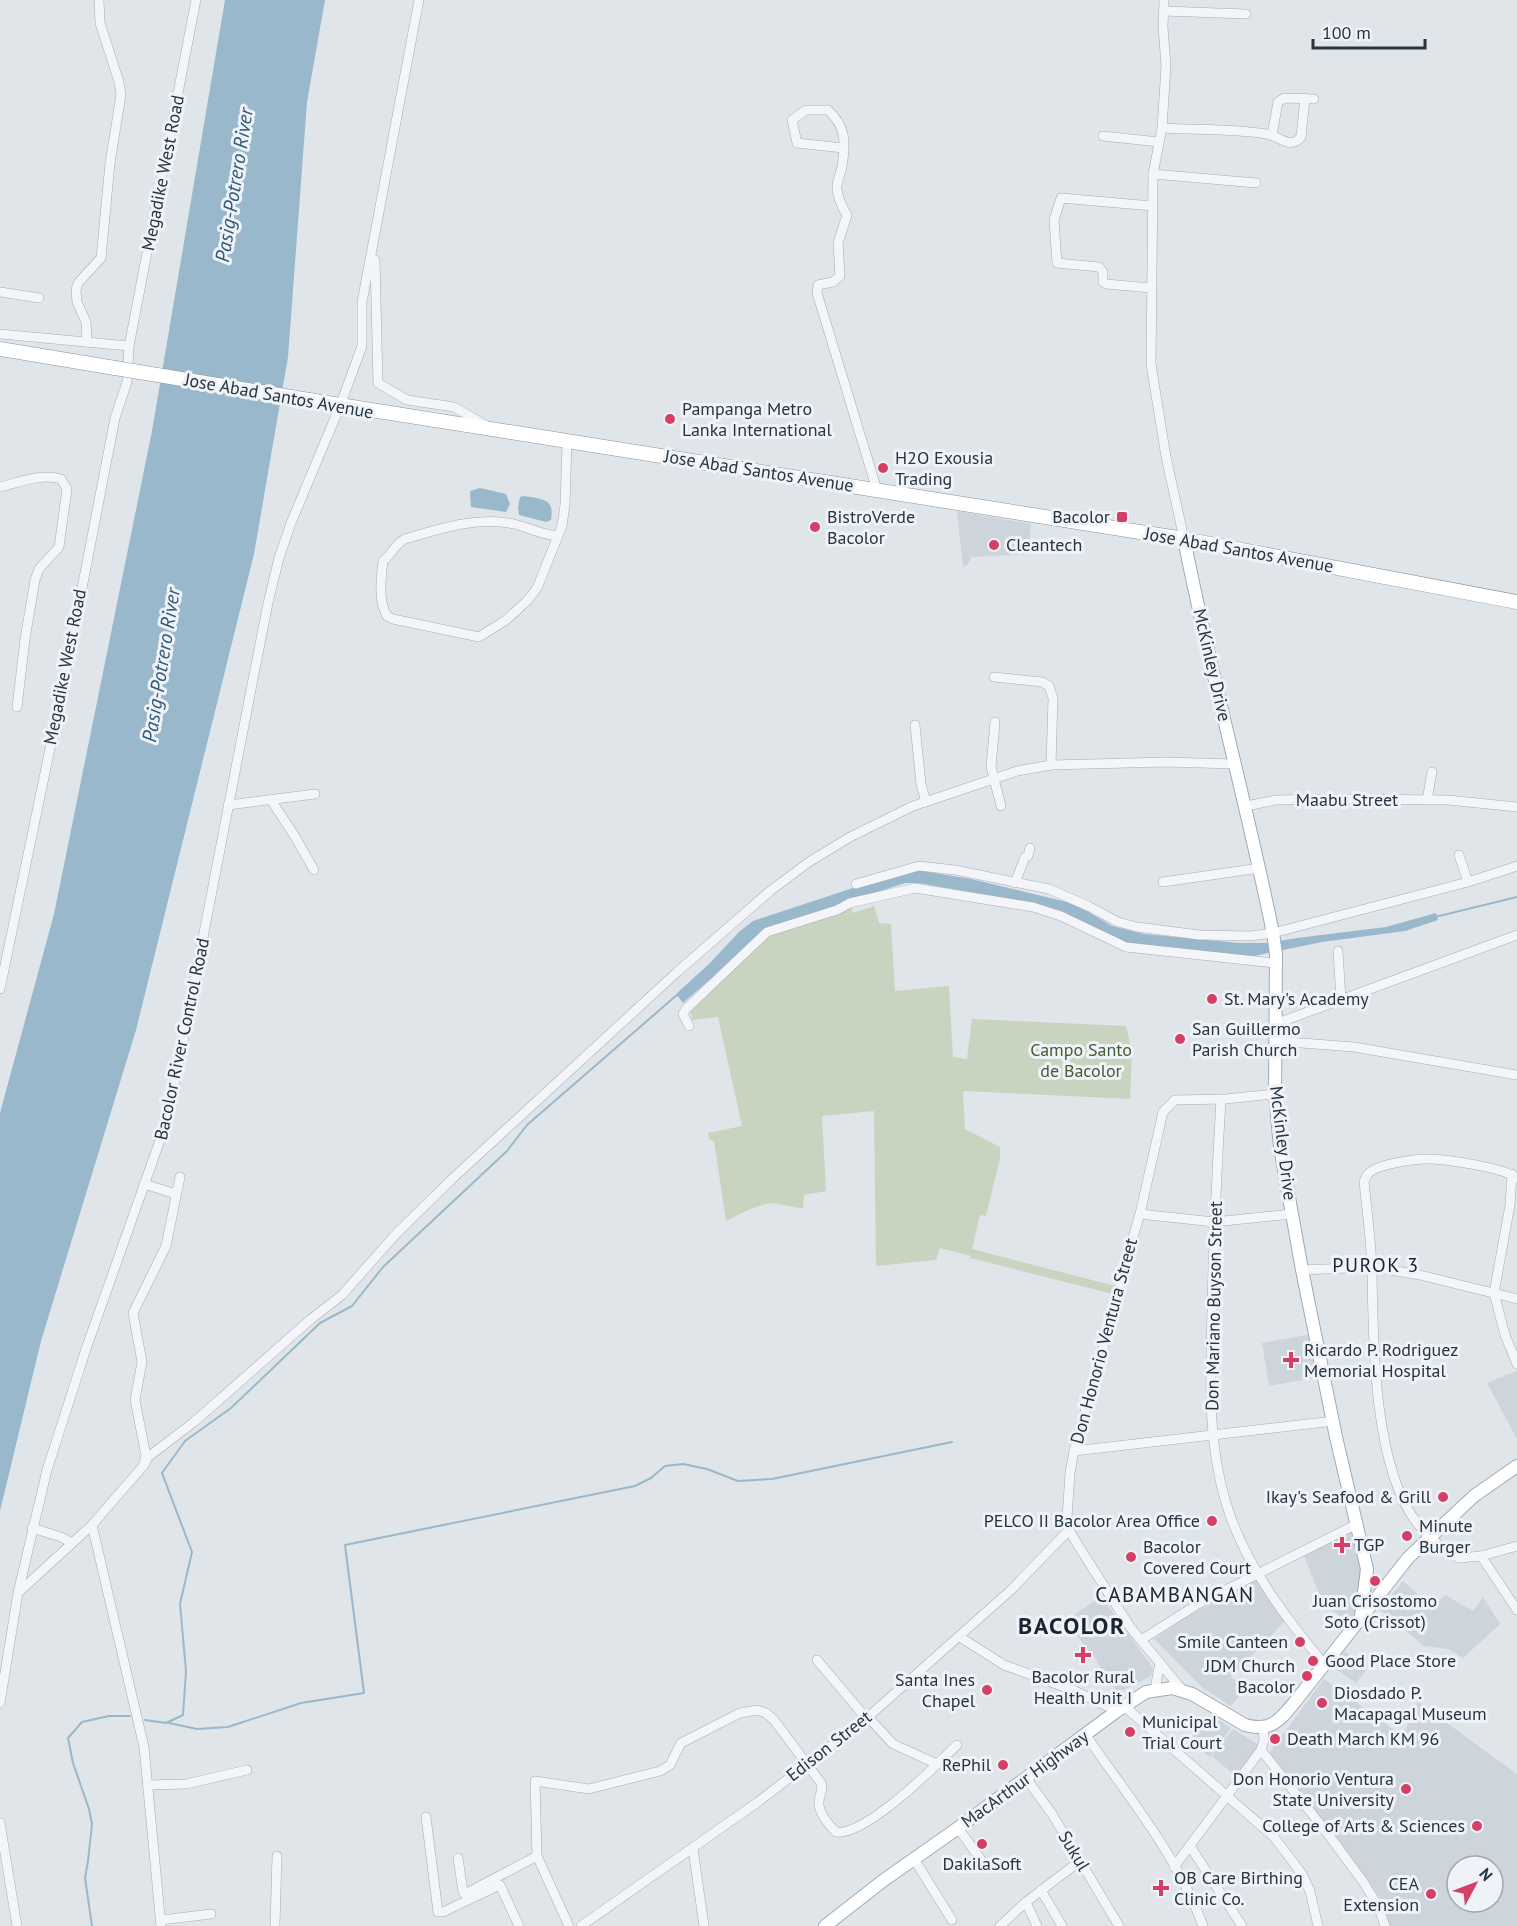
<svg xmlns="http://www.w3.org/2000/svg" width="1517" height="1926" font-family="'PT Sans',sans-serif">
	<rect width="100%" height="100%" fill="#e0e5ea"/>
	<g fill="#cdd4dc" fill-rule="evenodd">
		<polygon points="957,511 1031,524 1028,554 972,557 967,565 963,567"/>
		<polygon points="1312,1334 1320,1377 1269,1386 1262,1343"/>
		<polygon points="1516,1371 1517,1372 1517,1439 1487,1383"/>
		<polygon points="1350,1531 1365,1574 1357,1618 1344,1620 1337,1613 1324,1606 1302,1551"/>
		<polygon points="1256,1579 1285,1621 1231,1677 1245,1688 1231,1706 1203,1688 1154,1639 1181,1620"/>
		<polygon points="1403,1581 1433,1608 1445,1595 1473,1611 1483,1597 1500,1624 1463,1658 1449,1649 1424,1646 1380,1610"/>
		<polygon points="1101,1596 1153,1668 1151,1676 1118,1693 1104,1675 1096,1659 1074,1632 1079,1628 1074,1615"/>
		<polygon points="1344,1651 1368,1667 1356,1683 1333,1667"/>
		<path d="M1324,1679l77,56 7,-10 -4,-4 14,-19 99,72v152h-128l-6,-13 6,-4 -120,-156zM1457,1866h36v36h-36z"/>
		<polygon points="1210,1715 1231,1728 1210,1757 1189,1740"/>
		<polygon points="1233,1729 1259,1745 1238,1778 1212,1756"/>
	</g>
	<path fill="#c8d4c0" d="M874,906l5,17 12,1 4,67 54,-5 4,71 14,2 5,-40 154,7 6,25 -2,48 -166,-8 -1,2 2,36 35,18v12l-14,57 -6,-1 -8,34 143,37 -2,8 -143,-36 1,-2 -31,-8 -4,12 -60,6 -2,-155 -52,5 4,75 -22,4 -1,13c-8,0 -27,-5 -33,-5 -15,3 -31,11 -44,18l-12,-80 -5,-2 -1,-6 34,-7 -24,-109 -26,3 -2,-11 82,-76 79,-25 2,5z"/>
	<g fill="#99b8cc">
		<polygon points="225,0 325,0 307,102 288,357 254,554 136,1030 41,1341 0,1511 0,1113 54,914 152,431"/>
		<polygon points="480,488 506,494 510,504 506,512 471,507 470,491"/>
		<path d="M524,496c18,3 31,2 27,24l-5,2 -27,-7 -1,-8 2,-10z"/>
		<polygon points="916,870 971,879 1075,904 1112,926 1144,934 1239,943 1267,943 1297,938 1386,927 1436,913 1438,920 1405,931 1322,942 1254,956 1208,953 1131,945 1003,898 919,883 905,883 790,921 730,962 683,1003 676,994 709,964 739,932 753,921 868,883"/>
	</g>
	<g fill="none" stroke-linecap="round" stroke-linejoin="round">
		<g stroke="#99b8cc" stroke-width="2">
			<polyline points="1435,917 1517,897"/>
			<polyline points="145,1720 166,1723 183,1715 186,1671 180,1604 192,1552 162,1473 185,1441 231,1408 320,1323 352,1306 383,1267 507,1151 527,1125 678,994"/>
			<polyline points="169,1723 197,1729 228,1727 301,1703 364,1693 345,1545 635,1486 651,1478 665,1466 683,1464 707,1469 738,1481 772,1479 952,1442"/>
			<polyline points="92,1926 85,1878 88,1861 92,1824 89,1809 73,1763 68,1738 82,1722 109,1716 130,1716"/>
		</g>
		<defs>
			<g id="minor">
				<polyline points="1164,0 1163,27 1166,66 1162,128 1153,174 1151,364 1166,457 1184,539"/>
				<polyline points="1164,11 1246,14"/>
				<path d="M1162,128c34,2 72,1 105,6 12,2 23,16 34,3l4,-39"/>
				<polyline points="1272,135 1278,102 1284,98 1314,99"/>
				<polyline points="1103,136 1159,142"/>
				<path d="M843,148l-46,-5 -5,-23 14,-10h22c18,16 18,33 14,56 -1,8 -6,16 -5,23 1,10 5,18 10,26l-9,28 2,33 -7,6 -15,3 -1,8 60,197"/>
				<polyline points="1153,174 1256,183"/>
				<polyline points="375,260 378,383 407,400 454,407 485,425"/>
				<polyline points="1151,288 1106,284 1103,282 1103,272 1099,267 1057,263 1054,220 1061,198 1152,206"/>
				<polyline points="0,292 39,298"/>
				<polyline points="0,334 129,346"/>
				<polyline points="87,342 86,322 77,302 76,290 78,283 101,258 110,163 121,95 119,82 100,23 99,0"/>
				<path d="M0,487c21,-5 40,-14 61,-8l6,10 -8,58 -20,22 -4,11 -10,59 -8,68"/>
				<path d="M558,536c-16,-1 -28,-8 -44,-12 -36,-8 -75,5 -109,15 -12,6 -11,14 -22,22 -2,18 -5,39 4,55l6,3 86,18 27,-17 21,-19 10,-13 25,-62 3,-21 2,-63"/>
				<polyline points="994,677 1042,682 1049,686 1053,698 1051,765"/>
				<polyline points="995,722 991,767 1001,806"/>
				<polyline points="915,725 921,784 926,802"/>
				<polyline points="271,800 294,835 314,870"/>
				<polyline points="1427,800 1432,772"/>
				<polyline points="228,805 315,794"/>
				<polyline points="1246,806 1276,800 1338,799 1448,800 1517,807"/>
				<polyline points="1459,855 1468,882"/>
				<polyline points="1163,882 1260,868"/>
				<polyline points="1015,883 1025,857 1028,856 1030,848"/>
				<polyline points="856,884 919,866 955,870 1049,889 1088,906 1118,922 1137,927 1199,935 1250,936 1273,933 1468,882 1517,866"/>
				<polyline points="1338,951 1341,999"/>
				<polyline points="0,989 63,686 115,418 127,382 129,346 196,0"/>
				<polyline points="1275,1024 1517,935"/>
				<polyline points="689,1026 683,1014 686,1009 767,932 837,910 850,903 915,888 1033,907 1061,916 1126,947 1275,963"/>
				<polyline points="1275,1041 1354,1047 1517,1075"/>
				<path d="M1221,1099c-4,71 -8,142 -9,213 -2,68 -5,138 18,203 19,55 57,104 94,149"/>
				<polyline points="1512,1174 1510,1205 1494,1293 1505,1335 1517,1364"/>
				<path d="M1517,1178c-15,-11 -72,-19 -91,-19 -12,0 -52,6 -58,15 -2,2 -3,5 -4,8 3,29 7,58 8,87 1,70 1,197 45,254 11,14 26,26 42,35l22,-2 36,-10"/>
				<polyline points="144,1184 176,1194"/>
				<polyline points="1140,1214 1214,1222 1292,1214"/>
				<polyline points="1302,1270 1372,1267 1420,1275 1517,1299"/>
				<polyline points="1074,1451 1334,1421"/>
				<polyline points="144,1462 146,1456 135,1400 142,1362 133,1313 166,1246 180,1177"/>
				<polyline points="92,1525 144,1747 161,1926"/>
				<polyline points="32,1528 61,1537 72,1543"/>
				<polyline points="1481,1556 1517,1610"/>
				<polyline points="19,1592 92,1525 144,1465 148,1457 194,1422 311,1319 342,1295 396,1234 452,1179 676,973 770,891 809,862 850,837 913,806 1017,771 1051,765 1166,762 1234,764"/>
				<polyline points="960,1637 1004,1665 1073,1690 1117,1711"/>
				<polyline points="1141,1640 1198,1604 1355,1525"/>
				<polyline points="817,1660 866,1718"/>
				<polyline points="1155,1689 1160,1662"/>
				<polyline points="1184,1692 1130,1627 1076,1542 1069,1530 1067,1518 1070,1473 1074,1451 1114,1309 1124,1267 1140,1214 1163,1112 1175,1100 1225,1099 1275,1094"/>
				<polyline points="0,1703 18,1593 47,1470 86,1349 159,1143 176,1077 248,705 268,603 279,558 291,523 340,406 362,346 362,302 419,0"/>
				<polyline points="1124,1706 1274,1837 1302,1874 1310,1891 1318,1926"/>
				<polyline points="868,1717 893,1744 937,1764 957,1745"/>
				<path d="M1085,1734c42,61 93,122 118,192"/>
				<polyline points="1261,1750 1328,1834 1364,1883 1378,1906 1385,1926"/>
				<polyline points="1026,1778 1052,1814 1119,1926"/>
				<polyline points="147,1785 186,1784 247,1770"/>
				<polyline points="426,1817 438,1912 443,1912 500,1885 519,1926"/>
				<polyline points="0,1823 17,1926"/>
				<polyline points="958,1828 984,1864"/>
				<polyline points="1190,1846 1242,1926"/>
				<polyline points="693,1849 704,1926"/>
				<path d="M537,1856l-2,-75 54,8 71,-18 10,-6 11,-22 59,-30 17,-3 9,3 8,7 47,63c3,8 -2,11 -2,19 -1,11 10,23 17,30 25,4 83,-50 101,-68"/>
				<polyline points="458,1858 463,1892 465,1894 537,1856 569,1926"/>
				<polyline points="914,1859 952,1920"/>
				<polyline points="1174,1867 1261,1750 1264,1740 1263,1728"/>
				<polyline points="1041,1890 1062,1926"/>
				<polyline points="1026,1902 1037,1926"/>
				<polyline points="161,1920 211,1914"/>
				<polyline points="275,1926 277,1856"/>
				<polyline points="581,1926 758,1802 868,1717 1011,1590 1069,1530"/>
				<polyline points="1000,1926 1026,1902 1080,1861"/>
			</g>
			<g id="major">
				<path d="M1184,539c26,132 62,262 89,394l3,21 -1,140 5,53 22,123 34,167 31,132 -6,47"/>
				<path d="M825,1926l59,-46 74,-52 159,-117 29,-19 26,-4 20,6 53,31c26,7 34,-4 49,-22l114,-145 66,-62 43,-30"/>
			</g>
			<g id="highway">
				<polyline points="0,349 115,368"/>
				<polyline points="321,402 1184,539 1517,602"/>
			</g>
		</defs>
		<use href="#minor" stroke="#a5acb4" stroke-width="10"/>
		<use href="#major" stroke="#9eabb6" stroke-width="14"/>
		<use href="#highway" stroke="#8694a1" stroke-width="15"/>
		<use href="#minor" stroke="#f3f5f8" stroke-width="9"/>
		<use href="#major" stroke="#fff" stroke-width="12"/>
		<use href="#highway" stroke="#fff" stroke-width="14"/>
		<defs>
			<polyline id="highway-bridge" points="115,368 321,402"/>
		</defs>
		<use href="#highway-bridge" stroke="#8694a1" stroke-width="15" stroke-linecap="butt"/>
		<use href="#highway-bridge" stroke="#fff" stroke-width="14"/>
	</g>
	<g fill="#d53e67" stroke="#eff3f7" stroke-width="2">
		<circle cx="670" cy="419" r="6"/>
		<circle cx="883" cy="468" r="6"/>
		<rect x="1116" y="511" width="12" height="12" rx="3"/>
		<circle cx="815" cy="527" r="6"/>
		<circle cx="994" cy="545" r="6"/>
		<circle cx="1212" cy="999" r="6"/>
		<circle cx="1180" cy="1039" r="6"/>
		<path d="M1288 1351h6v6h6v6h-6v6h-6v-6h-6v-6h6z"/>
		<circle cx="1443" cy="1497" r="6"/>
		<circle cx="1212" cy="1521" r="6"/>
		<circle cx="1407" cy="1536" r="6"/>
		<path d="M1339 1536h6v6h6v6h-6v6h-6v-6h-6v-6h6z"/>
		<circle cx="1131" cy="1557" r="6"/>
		<circle cx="1375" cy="1581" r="6"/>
		<circle cx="1300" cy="1642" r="6"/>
		<path d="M1080 1646h6v6h6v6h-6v6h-6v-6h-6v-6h6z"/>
		<circle cx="1313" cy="1661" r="6"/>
		<circle cx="1307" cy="1676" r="6"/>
		<circle cx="987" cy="1690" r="6"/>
		<circle cx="1322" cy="1703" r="6"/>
		<circle cx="1130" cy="1732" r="6"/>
		<circle cx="1275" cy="1739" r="6"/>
		<circle cx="1003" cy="1765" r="6"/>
		<circle cx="1406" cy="1789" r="6"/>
		<circle cx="1477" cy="1826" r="6"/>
		<circle cx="982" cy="1844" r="6"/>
		<path d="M1158 1879h6v6h6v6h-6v6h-6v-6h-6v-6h6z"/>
		<circle cx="1431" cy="1894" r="6"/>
	</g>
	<g text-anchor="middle" stroke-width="6" stroke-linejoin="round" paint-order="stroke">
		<g font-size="18" fill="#273442" stroke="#eff3f7">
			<text transform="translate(163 173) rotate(-79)" y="6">Megadike West Road</text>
			<text transform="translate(279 396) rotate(10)" y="6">Jose Abad Santos Avenue</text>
			<text transform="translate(759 471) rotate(9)" y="6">Jose Abad Santos Avenue</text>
			<text transform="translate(1239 550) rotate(10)" y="6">Jose Abad Santos Avenue</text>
			<text transform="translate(1212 665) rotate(77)" y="6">McKinley Drive</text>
			<text transform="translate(65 667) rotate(-79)" y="6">Megadike West Road</text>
			<text x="1347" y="806">Maabu Street</text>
			<text transform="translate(182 1039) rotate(-78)" y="6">Bacolor River Control Road</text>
			<text transform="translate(1283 1143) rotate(83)" y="6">McKinley Drive</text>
			<text transform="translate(1214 1306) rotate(-89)" y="6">Don Mariano Buyson Street</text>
			<text transform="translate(1104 1341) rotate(-75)" y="6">Don Honorio Ventura Street</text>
			<text transform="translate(829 1746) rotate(-38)" y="6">Edison Street</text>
			<text transform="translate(1025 1779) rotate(-36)" y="6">MacArthur Highway</text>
			<text transform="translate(1074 1851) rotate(59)" y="6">Sukul</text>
		</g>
		<g font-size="18" fill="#273442" stroke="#eff3f7" text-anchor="start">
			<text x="682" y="415">Pampanga Metro<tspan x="682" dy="21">Lanka International</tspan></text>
			<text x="895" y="464">H2O Exousia<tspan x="895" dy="21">Trading</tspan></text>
			<text x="827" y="523">BistroVerde<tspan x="827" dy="21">Bacolor</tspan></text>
			<text x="1110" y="523" text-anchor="end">Bacolor</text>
			<text x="1006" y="551">Cleantech</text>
			<text x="1224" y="1005">St. Mary's Academy</text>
			<text x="1192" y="1035">San Guillermo<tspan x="1192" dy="21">Parish Church</tspan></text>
			<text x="1304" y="1356">Ricardo P. Rodriguez<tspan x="1304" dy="21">Memorial Hospital</tspan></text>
			<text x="1431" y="1503" text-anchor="end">Ikay's Seafood &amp; Grill</text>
			<text x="1200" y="1527" text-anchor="end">PELCO II Bacolor Area Office</text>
			<text x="1419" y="1532">Minute<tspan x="1419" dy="21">Burger</tspan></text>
			<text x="1354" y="1551">TGP</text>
			<text x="1143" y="1553">Bacolor<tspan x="1143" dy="21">Covered Court</tspan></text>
			<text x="1375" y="1607" text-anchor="middle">Juan Crisostomo<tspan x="1375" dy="21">Soto (Crissot)</tspan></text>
			<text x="1288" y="1648" text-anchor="end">Smile Canteen</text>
			<text x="1325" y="1667">Good Place Store</text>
			<text x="1295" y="1672" text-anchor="end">JDM Church<tspan x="1295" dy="21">Bacolor</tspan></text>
			<text x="1083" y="1683" text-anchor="middle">Bacolor Rural<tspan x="1083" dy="21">Health Unit I</tspan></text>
			<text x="975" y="1686" text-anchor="end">Santa Ines<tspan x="975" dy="21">Chapel</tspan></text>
			<text x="1334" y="1699">Diosdado P.<tspan x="1334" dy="21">Macapagal Museum</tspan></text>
			<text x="1142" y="1728">Municipal<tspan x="1142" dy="21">Trial Court</tspan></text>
			<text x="1287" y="1745">Death March KM 96</text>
			<text x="991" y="1771" text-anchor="end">RePhil</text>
			<text x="1394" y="1785" text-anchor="end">Don Honorio Ventura<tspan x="1394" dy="21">State University</tspan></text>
			<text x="1465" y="1832" text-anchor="end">College of Arts &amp; Sciences</text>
			<text x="982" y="1870" text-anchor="middle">DakilaSoft</text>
			<text x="1174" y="1884">OB Care Birthing<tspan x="1174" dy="21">Clinic Co.</tspan></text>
			<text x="1419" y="1890" text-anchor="end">CEA<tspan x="1419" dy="21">Extension</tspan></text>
		</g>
		<g font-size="18" fill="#415e34" stroke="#eff3f7">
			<text x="1081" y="1056">Campo Santo<tspan x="1081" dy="21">de Bacolor</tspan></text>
		</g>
		<g font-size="20" font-style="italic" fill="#2f5978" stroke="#eff3f7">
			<text transform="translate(234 185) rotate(-81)" y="7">Pasig-Potrero River</text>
			<text transform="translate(161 665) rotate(-81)" y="7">Pasig-Potrero River</text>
		</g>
		<g font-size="20" letter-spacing="1.5" fill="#1a2533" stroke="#eff3f7">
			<text x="1376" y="1272">PUROK 3</text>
		</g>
		<g font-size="21" letter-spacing="1.5" fill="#1a2533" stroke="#eff3f7">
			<text x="1175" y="1602">CABAMBANGAN</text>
		</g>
		<g font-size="24" font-weight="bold" letter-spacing="1.5" fill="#1a2533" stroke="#eff3f7">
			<text x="1072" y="1634">BACOLOR</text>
		</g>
	</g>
	<g transform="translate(1475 1884) rotate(49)"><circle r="28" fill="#eff3f7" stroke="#9fa7af" stroke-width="1.5"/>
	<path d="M0-4.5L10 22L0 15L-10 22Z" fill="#d53e67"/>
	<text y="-9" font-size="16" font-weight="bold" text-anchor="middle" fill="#273442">N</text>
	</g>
	<path d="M1313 39v9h112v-9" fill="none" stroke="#273442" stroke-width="3"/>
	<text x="1322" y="39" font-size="18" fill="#273442" stroke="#eff3f7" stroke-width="4.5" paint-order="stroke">100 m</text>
</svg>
